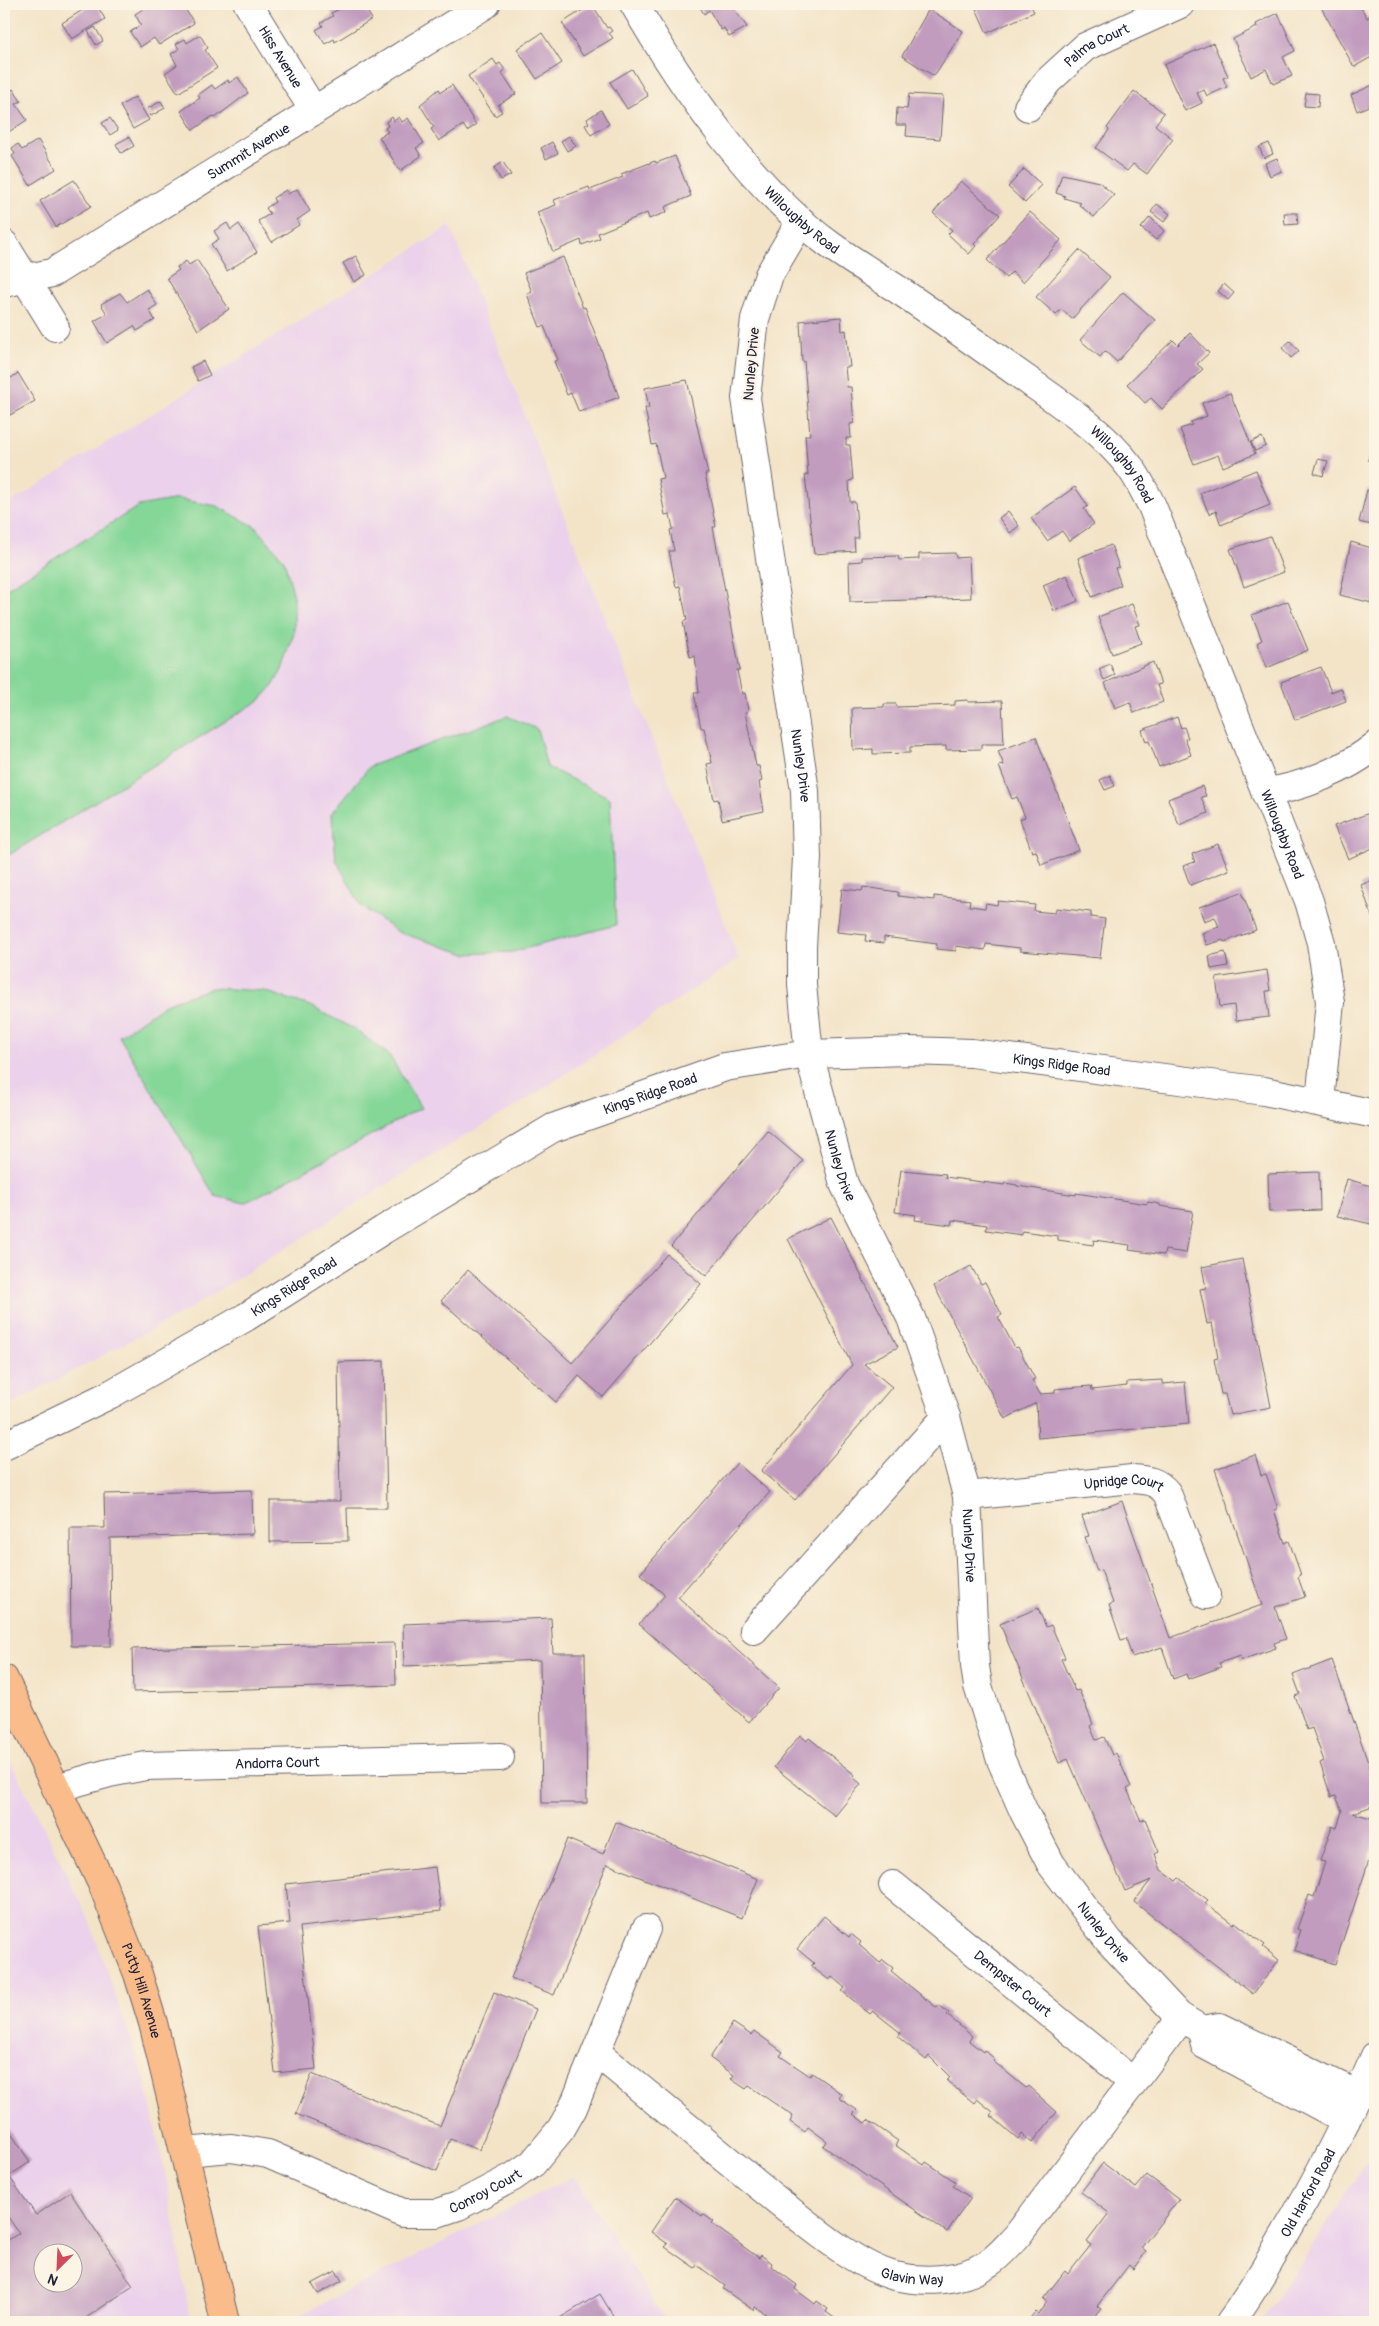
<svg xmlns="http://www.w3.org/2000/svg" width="1379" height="2326" font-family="Pangolin,sans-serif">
	<rect width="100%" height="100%" fill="#fcf5e5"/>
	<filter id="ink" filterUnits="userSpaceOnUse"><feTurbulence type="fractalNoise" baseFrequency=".02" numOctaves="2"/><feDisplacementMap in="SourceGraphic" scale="10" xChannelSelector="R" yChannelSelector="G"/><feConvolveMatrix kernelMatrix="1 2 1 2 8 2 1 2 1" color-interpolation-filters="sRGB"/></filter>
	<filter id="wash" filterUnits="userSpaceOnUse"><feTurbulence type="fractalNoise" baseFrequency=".0096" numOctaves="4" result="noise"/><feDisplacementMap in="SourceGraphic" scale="20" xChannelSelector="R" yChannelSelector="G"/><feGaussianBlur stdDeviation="1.12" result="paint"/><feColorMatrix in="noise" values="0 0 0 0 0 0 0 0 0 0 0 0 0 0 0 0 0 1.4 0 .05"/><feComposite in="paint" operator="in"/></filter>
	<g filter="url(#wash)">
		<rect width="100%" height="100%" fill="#f3e4c8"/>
		<g fill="#ebd1eb" fill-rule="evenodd">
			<polygon points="450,226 739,959 523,1102 463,1137 186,1311 4,1408 4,507"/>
			<path d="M4,1748l85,172 56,160 23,107 23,135h-187zM42,2254h30v30h-30z"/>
			<polygon points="1367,2161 1375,2164 1375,2322 1262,2322"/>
			<polygon points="574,2176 667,2322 286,2322"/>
		</g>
		<g fill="#85d798" stroke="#547c6a">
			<polygon points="178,499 217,506 256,527 284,560 294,596 294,633 282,670 273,686 260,700 4,858 4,590 139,506"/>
			<polygon points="507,716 537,729 547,767 610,798 616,925 512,952 466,954 398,932 361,906 336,860 332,813 370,766"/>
			<polygon points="212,988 264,991 310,1006 356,1030 389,1055 421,1108 245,1203 215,1196 119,1036 165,1004"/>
		</g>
		<g id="blocks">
			<g fill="#c19cbf" fill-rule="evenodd">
				<polygon points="92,4 96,4 105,19 72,39 62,23"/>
				<polygon points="151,4 182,4 194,23 159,45 154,38 140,47 130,32 141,25 135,14"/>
				<polygon points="351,4 362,4 372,19 335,42 334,39 325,44 316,30 323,26 321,23 333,16 331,13"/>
				<polygon points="592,4 607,28 609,27 612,31 609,33 613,38 583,56 562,23"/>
				<polygon points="698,4 730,4 747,27 729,37 724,28 721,30 709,10 704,14"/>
				<polygon points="974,4 1030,4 1034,12 987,33"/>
				<polygon points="1331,4 1359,4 1367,18 1374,14 1375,55 1354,67 1322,9"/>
				<polygon points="929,9 963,31 934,76 902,56"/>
				<polygon points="1278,13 1295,51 1283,57 1292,76 1273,84 1266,69 1251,77 1233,39 1257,27 1256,24"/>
				<polygon points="95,27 103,41 96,45 88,31"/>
				<polygon points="542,33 562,63 537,79 517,49"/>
				<polygon points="200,35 208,48 205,50 217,68 178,93 165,73 177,65 171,54 179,49 176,44 185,39 187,43"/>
				<polygon points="1213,43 1228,76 1223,78 1227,87 1207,96 1204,90 1197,93 1202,103 1185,111 1164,65"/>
				<polygon points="493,59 497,65 500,63 505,70 502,73 516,94 498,105 502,112 495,116 468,76"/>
				<polygon points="632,69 648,96 627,109 610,82"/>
				<polygon points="238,77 248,93 215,118 213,116 193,130 181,111 200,98 198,95 212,85 215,89 228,80 229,83"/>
				<polygon points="1375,84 1375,116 1371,105 1357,111 1351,95"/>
				<polygon points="452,85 476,125 467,131 463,125 439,141 431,129 434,127 420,105 439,89 441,92"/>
				<polygon points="13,89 21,101 16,104 27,120 4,135 4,95"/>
				<polygon points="1134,91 1164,113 1155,125 1173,139 1147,174 1133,164 1127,171 1096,148 1109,130 1107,128"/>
				<polygon points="1306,93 1319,94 1318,107 1304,106"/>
				<polygon points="909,94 943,96 940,139 906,136 907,125 896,125 897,108 907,109"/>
				<polygon points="135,97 149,120 133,129 120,106"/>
				<polygon points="161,101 165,108 151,116 147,109"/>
				<polygon points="601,110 609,124 591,135 585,125 589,123 587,119"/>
				<polygon points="392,117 394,121 399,117 402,122 408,118 424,143 416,148 421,156 400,171 379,137 388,132 385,128 388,126 386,122"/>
				<polygon points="110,118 118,130 110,135 102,123"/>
				<polygon points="569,136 576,146 567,151 561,141"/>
				<polygon points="129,137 134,146 121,153 116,144"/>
				<polygon points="38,140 56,169 30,185 12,156 15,154 12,148 18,144 22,150"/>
				<polygon points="552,142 558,153 546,159 541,148"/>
				<polygon points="1269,143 1273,154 1264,158 1259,147"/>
				<polygon points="675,156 691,196 665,207 667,212 649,219 647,213 598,233 600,238 582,245 581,240 553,252 537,212 556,205 554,200 589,187 590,190 623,177 621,174 655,161 656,163"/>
				<polygon points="1277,158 1282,171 1270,176 1265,163"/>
				<polygon points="503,162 511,175 501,180 494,168"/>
				<polygon points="1024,169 1042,185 1025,203 1008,187"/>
				<polygon points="1062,174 1099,182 1114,195 1094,217 1079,205 1081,203 1064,198 1065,196 1056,193"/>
				<polygon points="74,180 91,206 56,227 40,201"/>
				<polygon points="961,181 1000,215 974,244 976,246 969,254 948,234 952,230 933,213"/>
				<polygon points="297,189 310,211 297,220 299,225 272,242 258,221 270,214 266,208 275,202 273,198 286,190 288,194"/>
				<polygon points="1157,204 1170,214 1164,222 1151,212"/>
				<polygon points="1030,212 1061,240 1023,282 1012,272 1006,278 987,260"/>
				<polygon points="1284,213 1297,213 1298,224 1285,225"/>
				<polygon points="1150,217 1164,231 1156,240 1141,228"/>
				<polygon points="227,223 231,230 239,224 257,252 227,271 211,244 219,239 214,231"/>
				<polygon points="1079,250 1110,277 1072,319 1061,309 1056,315 1036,297"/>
				<polygon points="356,256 366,275 354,282 343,263"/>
				<polygon points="563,257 583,308 585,307 619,397 579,412 571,393 567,395 554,361 558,360 544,326 540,327 527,294 532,292 524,273"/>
				<polygon points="197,260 229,309 198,330 167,278 179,270 177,267 186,261 189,265"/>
				<polygon points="1224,284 1234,293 1228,300 1218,291"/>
				<polygon points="147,289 157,305 149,310 155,320 137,331 134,326 107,343 94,321 107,314 101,304 120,293 127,302"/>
				<polygon points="1123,292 1155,320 1117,362 1105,351 1100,357 1080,340"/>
				<polygon points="841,317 842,331 846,330 850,367 845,367 847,387 851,387 854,423 850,424 851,438 846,438 846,445 850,445 853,480 849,481 850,502 855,502 858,538 854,538 855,551 814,554 805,475 808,475 805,435 810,435 804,361 802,361 800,321"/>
				<polygon points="1190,333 1209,353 1197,364 1203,369 1162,409 1151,398 1145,403 1127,384 1173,340 1178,345"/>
				<polygon points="1290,341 1299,351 1291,358 1282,348"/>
				<polygon points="203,361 210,375 198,381 191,367"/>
				<polygon points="4,367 11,378 18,373 35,401 10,415 9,413 4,416"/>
				<polygon points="687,380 708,474 705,474 716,527 713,527 740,670 737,670 742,694 745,693 748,711 745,712 756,766 759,766 762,781 759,782 764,811 722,820 718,799 714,800 707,764 712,763 704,728 701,728 694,693 699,693 695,656 690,657 683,622 687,620 680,586 676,587 669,551 674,551 670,530 673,529 670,514 665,515 658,479 663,478 656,444 652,445 645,408 649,408 645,388"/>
				<polygon points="1230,393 1255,454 1223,467 1218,455 1194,464 1180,429 1192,425 1191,422 1207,416 1202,403"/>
				<polygon points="1375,435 1375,462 1368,460"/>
				<polygon points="1262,437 1266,446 1255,451 1251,442"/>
				<polygon points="1318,459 1328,461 1323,476 1314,473"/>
				<polygon points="1256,470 1270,505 1221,525 1216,511 1209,514 1200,493"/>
				<polygon points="1075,487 1088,506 1084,509 1094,524 1069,541 1062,531 1047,541 1031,518"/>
				<polygon points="1367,490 1375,492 1375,526 1359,522"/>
				<polygon points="1008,511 1019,526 1010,533 999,518"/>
				<polygon points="1270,536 1284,572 1244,587 1230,549"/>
				<polygon points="1351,542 1375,549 1375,607 1371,606 1372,603 1340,595"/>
				<polygon points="1111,545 1119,567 1115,568 1121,585 1092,597 1078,558"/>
				<polygon points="955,553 956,558 969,557 971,598 850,602 849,562 862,561 862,557 898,556 899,560 919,559 919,554"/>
				<polygon points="1067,575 1078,601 1054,611 1043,585"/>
				<polygon points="1288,601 1308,650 1267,668 1257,643 1262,640 1252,615"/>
				<polygon points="1132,604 1140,625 1135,626 1141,643 1112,654 1098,617"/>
				<polygon points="1153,662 1161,684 1157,685 1163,702 1134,713 1130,702 1115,708 1105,683"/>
				<polygon points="1110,664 1115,675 1104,680 1099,669"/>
				<polygon points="1321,667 1331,692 1341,688 1346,701 1295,720 1281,682"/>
				<polygon points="968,700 968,702 1002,701 1004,744 981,744 981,749 946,750 946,746 910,747 910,753 873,754 873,749 853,750 852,708 884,707 884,704 896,704 897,707 955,705 955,701"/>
				<polygon points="1177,717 1181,728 1184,727 1188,738 1185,739 1191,755 1159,767 1149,741 1146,742 1142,730"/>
				<polygon points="1036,737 1079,850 1041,865 1036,851 1032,852 1020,819 1025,817 1017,797 1012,799 999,766 1004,765 998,751"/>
				<polygon points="1110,775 1115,786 1105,790 1100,780"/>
				<polygon points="1202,786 1206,796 1201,797 1208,813 1179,825 1168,799"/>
				<polygon points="1375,811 1375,847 1348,859 1334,826"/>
				<polygon points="1218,844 1229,870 1190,885 1183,866 1195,862 1192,854"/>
				<polygon points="1375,879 1375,925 1361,885"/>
				<polygon points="863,887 898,892 898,896 934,900 934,896 970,900 969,906 985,908 986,903 997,905 998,901 1035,905 1034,911 1055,913 1056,908 1091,912 1091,917 1105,919 1100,958 1020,951 1020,948 986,944 985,950 956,946 956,951 936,949 937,944 884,937 884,943 865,941 866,935 837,932 842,889 862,891"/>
				<polygon points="1242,892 1256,930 1224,942 1223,940 1207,945 1202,933 1219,927 1215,917 1204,921 1199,907"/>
				<polygon points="1225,952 1228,966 1211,969 1209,956"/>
				<polygon points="1267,970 1270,991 1266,991 1269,1017 1236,1021 1234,1005 1220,1007 1216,978"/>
				<polygon points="768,1131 803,1161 706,1276 671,1246"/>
				<polygon points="901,1170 946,1174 945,1177 1004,1185 1005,1183 1017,1185 1017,1186 1076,1195 1076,1193 1147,1204 1148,1202 1160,1204 1160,1206 1193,1211 1186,1253 1165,1250 1164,1255 1129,1250 1130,1245 1094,1240 1093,1245 1058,1240 1058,1236 1022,1231 1022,1235 986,1230 987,1225 952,1220 951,1225 915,1220 916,1215 895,1212"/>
				<polygon points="1319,1172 1320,1210 1269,1212 1268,1174"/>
				<polygon points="1347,1179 1371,1186 1371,1183 1375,1184 1375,1225 1337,1216"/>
				<polygon points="831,1217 898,1347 864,1364 892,1387 795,1500 761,1471 852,1365 788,1239"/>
				<polygon points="667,1254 701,1284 603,1397 579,1376 556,1402 441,1301 468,1270 572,1363"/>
				<polygon points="1242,1259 1271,1407 1230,1415 1225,1394 1221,1394 1214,1359 1218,1358 1212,1323 1207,1324 1200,1289 1206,1288 1202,1267"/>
				<polygon points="971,1266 981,1284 985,1282 1002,1315 998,1317 1015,1348 1018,1347 1035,1379 1032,1380 1040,1394 1055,1393 1055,1389 1091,1386 1092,1390 1127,1386 1127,1382 1163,1380 1163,1384 1185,1382 1189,1424 1038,1438 1036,1403 1005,1419 934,1286"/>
				<polygon points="384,1361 387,1508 347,1508 348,1541 270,1542 270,1501 340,1501 338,1362"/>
				<polygon points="1255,1455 1261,1475 1266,1474 1278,1509 1274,1510 1285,1543 1289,1541 1301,1575 1298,1577 1305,1597 1275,1607 1286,1639 1274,1643 1276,1648 1241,1660 1240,1656 1219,1663 1221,1667 1188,1679 1186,1674 1173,1679 1162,1647 1132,1657 1126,1638 1121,1640 1109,1605 1113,1603 1101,1570 1097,1571 1085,1537 1089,1536 1082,1516 1122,1501 1170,1638 1262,1605 1215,1469"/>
				<polygon points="737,1463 770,1492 678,1597 779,1688 749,1722 639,1624 665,1595 640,1574"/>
				<polygon points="252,1490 253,1534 110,1538 111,1646 71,1646 70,1528 105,1528 104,1494"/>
				<polygon points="1038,1608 1046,1627 1051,1625 1065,1658 1061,1659 1075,1691 1079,1690 1093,1724 1090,1726 1096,1740 1104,1737 1112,1755 1116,1753 1131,1787 1127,1789 1141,1821 1145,1819 1159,1852 1155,1854 1161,1870 1176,1881 1179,1878 1208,1900 1205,1903 1233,1924 1235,1922 1265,1945 1263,1947 1279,1960 1253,1994 1134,1902 1151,1880 1125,1891 1068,1759 1059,1763 1000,1624"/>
				<polygon points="551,1618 553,1653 585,1653 587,1803 542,1803 540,1660 404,1666 403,1624"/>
				<polygon points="395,1643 396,1685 133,1692 132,1649"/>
				<polygon points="1332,1660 1375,1781 1375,1805 1353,1813 1375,1819 1375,1842 1335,1964 1294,1950 1301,1930 1297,1929 1309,1895 1314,1897 1325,1862 1320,1861 1332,1826 1337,1828 1342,1811 1336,1796 1331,1797 1320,1763 1324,1761 1312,1728 1307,1730 1295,1696 1300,1694 1293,1675"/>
				<polygon points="800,1735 807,1741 809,1738 855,1775 853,1777 861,1784 835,1816 774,1767"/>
				<polygon points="616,1822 758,1879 742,1918 607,1864 554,1995 511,1978 567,1839 603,1854"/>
				<polygon points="435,1867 441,1911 300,1927 316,2069 275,2073 258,1926 290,1923 286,1884"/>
				<polygon points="824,1916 849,1937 851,1934 861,1942 859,1945 880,1963 883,1960 893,1968 891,1971 937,2008 939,2005 949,2013 947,2015 972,2036 969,2041 983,2052 984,2050 995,2059 993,2061 1026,2088 1028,2086 1057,2112 1032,2143 1022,2134 1018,2139 990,2115 993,2112 977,2099 974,2103 947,2081 950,2077 929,2056 926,2060 898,2037 901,2033 873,2011 870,2014 842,1991 845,1988 832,1977 829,1980 811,1966 814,1963 797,1949"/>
				<polygon points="494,1992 536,2009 479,2150 450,2139 437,2171 296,2114 312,2074 440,2126"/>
				<polygon points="733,2023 751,2035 754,2031 783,2052 780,2056 810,2076 812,2073 842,2094 839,2098 857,2110 853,2114 865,2123 868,2120 898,2141 895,2145 924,2165 926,2162 956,2182 953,2186 971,2198 947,2232 823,2146 827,2141 808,2127 805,2132 790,2122 793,2116 749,2086 746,2089 731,2079 734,2075 710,2058"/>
				<path d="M4,2123l26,39 -21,14 27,39 34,-23 63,94 -53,36h-76v-79l15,-10 -15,-22zM42,2254h30v30h-30z"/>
				<polygon points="1103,2163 1136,2188 1147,2175 1179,2199 1141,2248 1146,2252 1133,2269 1129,2265 1097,2306 1101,2309 1091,2322 1027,2322 1035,2312 1038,2314 1047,2302 1043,2299 1065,2271 1068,2274 1091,2245 1087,2242 1109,2213 1081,2192"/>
				<polygon points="675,2197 702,2216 703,2214 714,2222 712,2224 759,2258 761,2255 772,2263 771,2266 797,2285 795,2289 815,2304 817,2301 828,2309 826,2312 840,2322 766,2322 764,2320 767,2315 755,2307 753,2310 723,2289 725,2286 697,2265 695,2268 665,2247 668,2244 651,2232"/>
				<polygon points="336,2271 342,2281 318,2294 312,2284"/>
				<polygon points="600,2294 617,2322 553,2322"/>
			</g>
		</g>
	</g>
	<g filter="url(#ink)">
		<use href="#blocks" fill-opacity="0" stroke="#6b666c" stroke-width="1"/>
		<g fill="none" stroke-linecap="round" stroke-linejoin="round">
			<defs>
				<g id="minor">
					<path id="s1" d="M248,4l66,107"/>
					<path id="s2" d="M634,4c48,83 119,185 196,241 25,18 51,33 76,50 43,29 85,59 127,89 34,24 72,50 97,83 9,12 15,26 22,39l157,395 12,42 9,59 -10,99"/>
					<path id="s3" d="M1028,107l20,-26 37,-34 95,-43"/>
					<path id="s4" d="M801,221l-32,54 -14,44 -9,79 59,393 2,67 -5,89v38l7,69 35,130 67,134 35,99 21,79 8,170 3,20 23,74 23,52 27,52 58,77 70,75 23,14 17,-3 139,68"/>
					<polyline points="4,244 55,327"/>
					<path id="s5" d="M4,283l48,-10 434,-269"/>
					<path d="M1265,792c35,-3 83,-24 110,-46"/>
					<path id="s6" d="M4,1446l107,-52 135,-77 137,-87 170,-102 172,-61 84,-13 100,-3 63,2 292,38 111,23"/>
					<path id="s7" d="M967,1496l165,-17c16,1 25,2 35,14l39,102"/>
					<polyline points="754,1630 946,1417"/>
					<path id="s8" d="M56,1788l53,-15 37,-7 354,-9"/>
					<path id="s9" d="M893,1885l240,197"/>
					<polyline points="1202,2030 1205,2045 1346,2120"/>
					<path id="s10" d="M596,2052c61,50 121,100 182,149 32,25 78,65 117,75 30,7 66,5 92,-12 12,-7 21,-19 30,-28l157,-208 5,-12"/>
					<path id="s11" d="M185,2152l46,-4 37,6 135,59h34l21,-7 55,-29 20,-14 28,-34 12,-21 73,-179"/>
					<path id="s12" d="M1230,2322c19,-25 35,-53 51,-81 35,-59 67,-121 94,-185"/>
				</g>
				<g id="major">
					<path id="s13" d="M4,1679l99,207 35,88 15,49 72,299"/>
				</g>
			</defs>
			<use href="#minor" stroke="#6b666c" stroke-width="30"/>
			<use href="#major" stroke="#6b666c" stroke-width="30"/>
			<use href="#minor" stroke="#fff" stroke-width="28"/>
			<use href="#major" stroke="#f9bc8a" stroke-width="28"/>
		</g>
	</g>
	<g text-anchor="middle" stroke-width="4.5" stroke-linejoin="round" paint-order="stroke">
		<g font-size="14" fill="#22223b" stroke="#fcf5e5">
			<text dy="5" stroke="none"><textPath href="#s3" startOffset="94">Palma Court</textPath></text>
			<text dy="5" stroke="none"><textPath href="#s1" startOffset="62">Hiss Avenue</textPath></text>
			<text dy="5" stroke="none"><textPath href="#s5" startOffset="280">Summit Avenue</textPath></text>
			<text dy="5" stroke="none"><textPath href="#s2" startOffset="275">Willoughby Road</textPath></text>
			<text transform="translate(751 364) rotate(-85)" y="5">Nunley Drive</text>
			<text dy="5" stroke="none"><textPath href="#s2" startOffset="680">Willoughby Road</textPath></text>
			<text dy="5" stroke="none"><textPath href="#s4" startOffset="560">Nunley Drive</textPath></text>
			<text dy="5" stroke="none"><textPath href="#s2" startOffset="1085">Willoughby Road</textPath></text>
			<text dy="5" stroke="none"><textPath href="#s6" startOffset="1156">Kings Ridge Road</textPath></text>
			<text dy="5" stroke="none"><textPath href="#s6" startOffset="738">Kings Ridge Road</textPath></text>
			<text dy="5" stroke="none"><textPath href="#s4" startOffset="965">Nunley Drive</textPath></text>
			<text dy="5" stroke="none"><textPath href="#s6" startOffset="331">Kings Ridge Road</textPath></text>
			<text dy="5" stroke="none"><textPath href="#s7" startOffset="158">Upridge Court</textPath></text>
			<text dy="5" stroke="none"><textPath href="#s4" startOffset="1370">Nunley Drive</textPath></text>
			<text dy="5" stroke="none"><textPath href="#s8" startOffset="224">Andorra Court</textPath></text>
			<text dy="5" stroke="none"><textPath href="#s4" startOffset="1790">Nunley Drive</textPath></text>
			<text dy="5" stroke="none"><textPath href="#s9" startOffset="155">Dempster Court</textPath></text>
			<text dy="5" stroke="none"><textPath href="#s13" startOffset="341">Putty Hill Avenue</textPath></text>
			<text dy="5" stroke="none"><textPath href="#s11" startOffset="318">Conroy Court</textPath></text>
			<text dy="5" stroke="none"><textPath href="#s12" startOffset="151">Old Harford Road</textPath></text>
			<text dy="5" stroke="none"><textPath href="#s10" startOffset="392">Glavin Way</textPath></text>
		</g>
	</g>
	<rect width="1379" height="2326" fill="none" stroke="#fcf5e5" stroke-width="20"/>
	<g transform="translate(58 2268) rotate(204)"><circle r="24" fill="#fcf5e5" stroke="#a5a1a1"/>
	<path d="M0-4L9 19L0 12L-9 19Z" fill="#d1495b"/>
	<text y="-8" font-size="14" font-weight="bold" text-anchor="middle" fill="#22223b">N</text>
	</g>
</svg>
